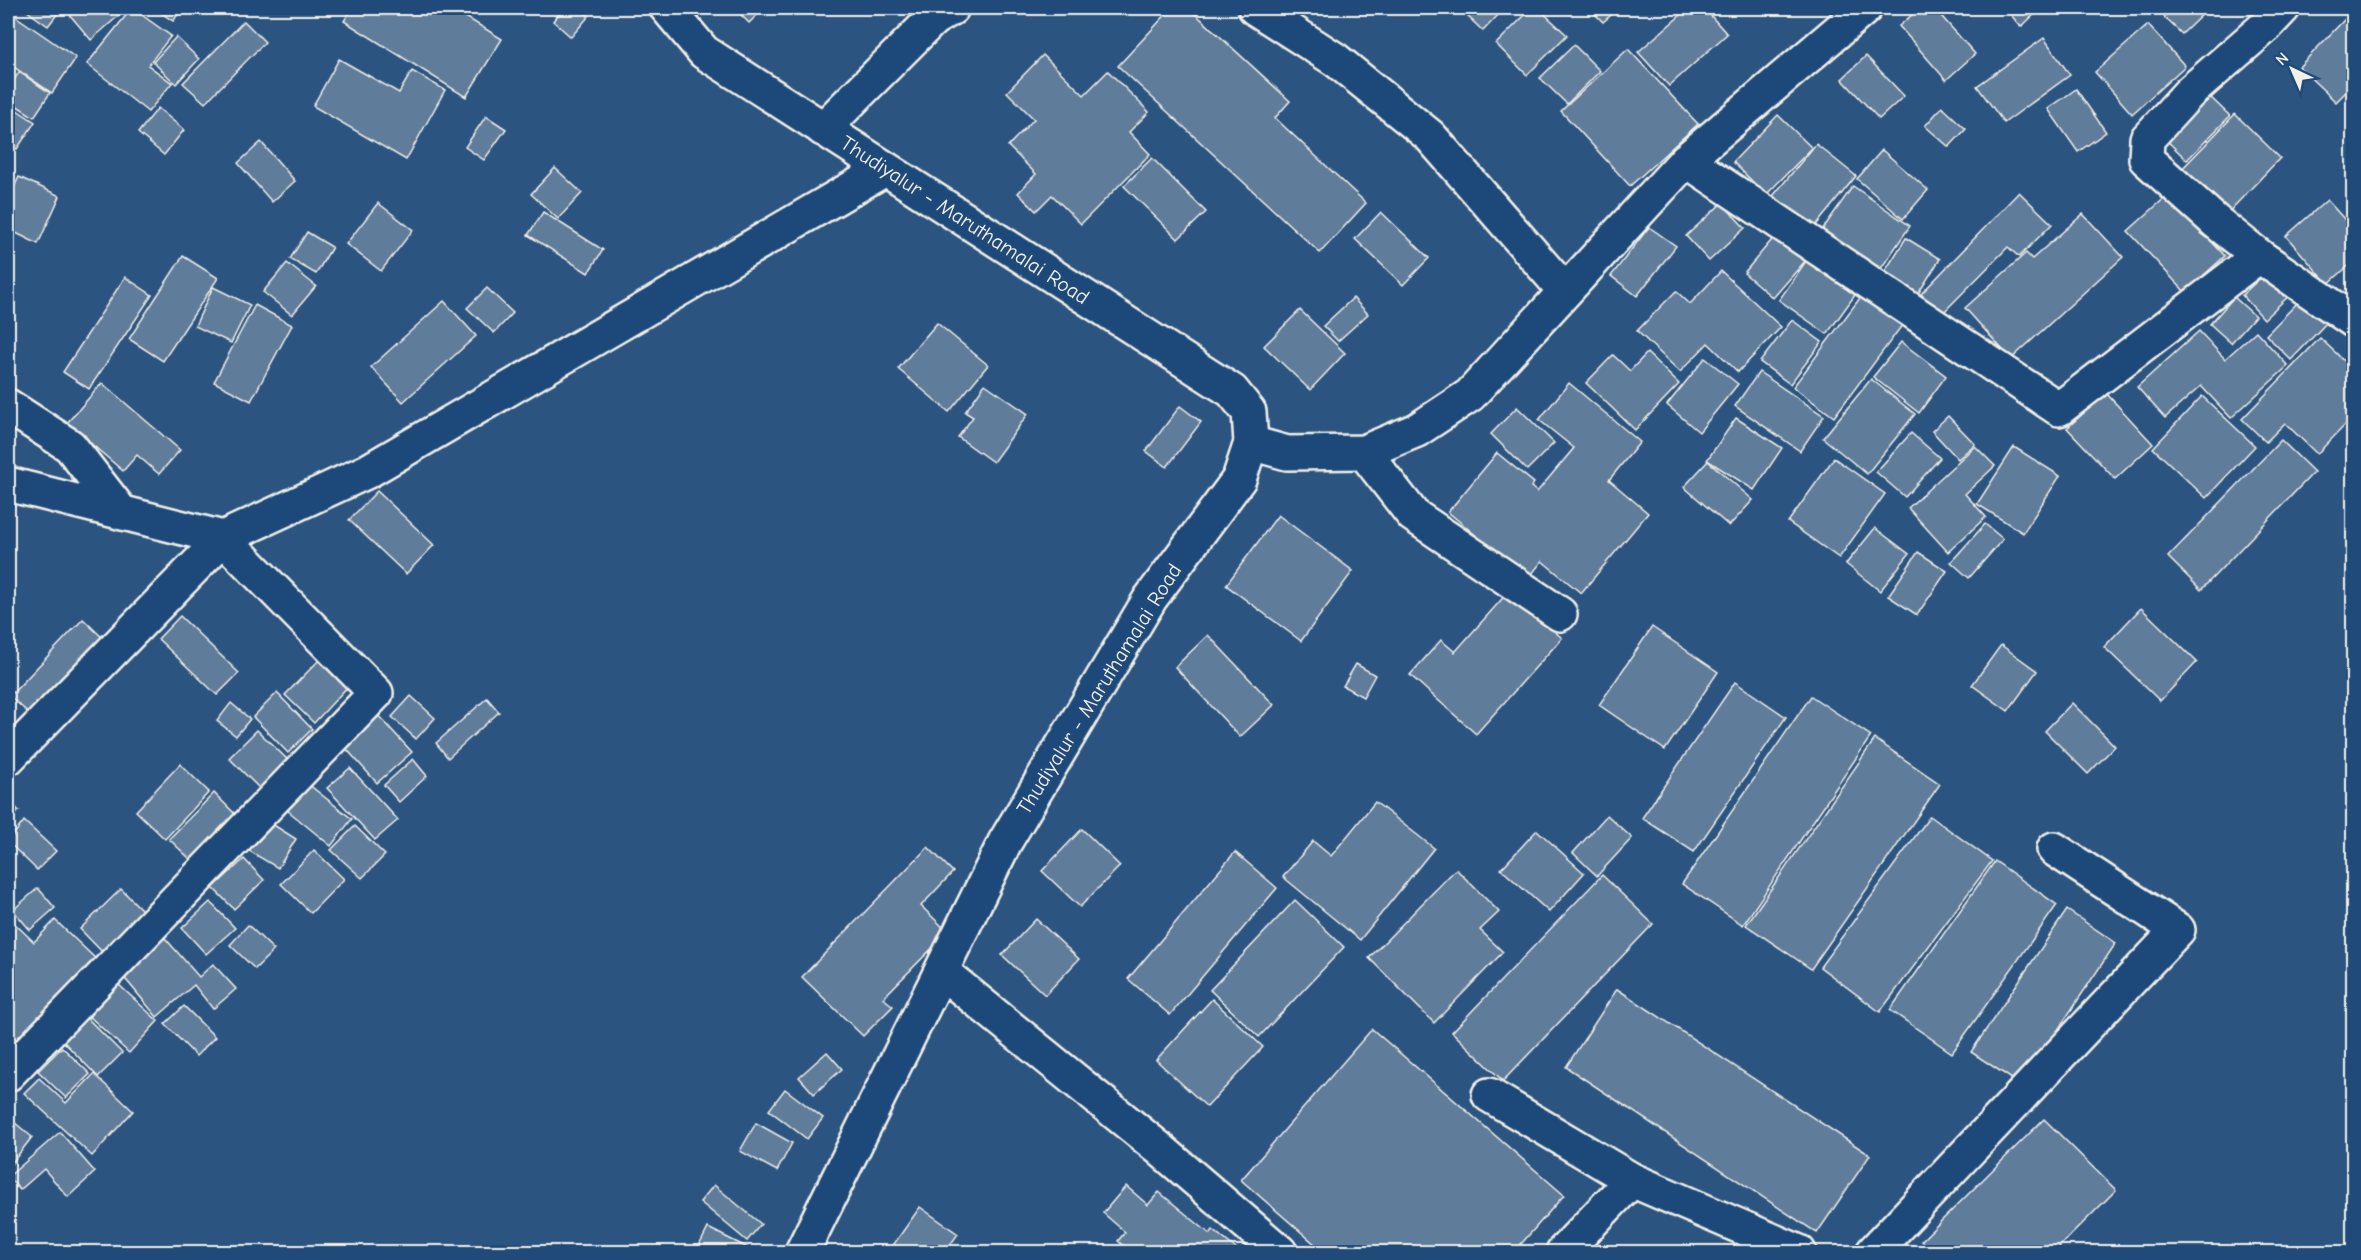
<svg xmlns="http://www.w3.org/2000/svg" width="2361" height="1260" font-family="'Comic Neue',sans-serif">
	<rect width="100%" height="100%" fill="#2c5481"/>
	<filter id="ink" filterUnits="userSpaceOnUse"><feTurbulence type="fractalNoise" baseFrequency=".0167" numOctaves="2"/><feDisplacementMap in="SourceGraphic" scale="12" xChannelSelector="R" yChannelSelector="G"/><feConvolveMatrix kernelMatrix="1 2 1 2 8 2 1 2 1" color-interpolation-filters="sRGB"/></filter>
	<g filter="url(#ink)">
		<g fill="#5e7b9a" stroke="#f4f1e8" stroke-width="1.5">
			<polygon points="23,8 62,8 48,26"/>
			<polygon points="64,8 121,8 124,11 91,40"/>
			<polygon points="132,8 171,36 148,65 172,83 148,112 87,64"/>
			<polygon points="154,8 183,8 173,21"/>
			<polygon points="352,8 451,8 502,39 466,97 344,21"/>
			<polygon points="564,8 578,8 589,16 571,37 553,21"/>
			<polygon points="734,8 764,8 749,23"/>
			<polygon points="1172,8 1189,8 1290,101 1275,118 1366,203 1320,253 1118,66"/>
			<polygon points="1459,8 1500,8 1503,10 1483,31"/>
			<polygon points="1532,8 1538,8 1567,35 1527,75 1496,44"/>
			<polygon points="1589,8 1619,8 1603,22"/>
			<polygon points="1689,8 1704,8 1727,34 1669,86 1638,52"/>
			<polygon points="1920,8 1934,8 1975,54 1946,80 1899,26"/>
			<polygon points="2005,8 2033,8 2037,12 2021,27"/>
			<polygon points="2173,8 2209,8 2182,34 2164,17"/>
			<polygon points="8,11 76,58 52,93 8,63"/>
			<polygon points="2345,19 2354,26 2354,84 2336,102 2299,67"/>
			<polygon points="244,21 265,42 205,103 183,83"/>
			<polygon points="2148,25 2185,66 2132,114 2095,72"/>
			<polygon points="176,37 199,59 176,84 153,62"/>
			<polygon points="2044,38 2070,75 2004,123 1977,86"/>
			<polygon points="1574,45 1600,71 1567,104 1540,78"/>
			<polygon points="1628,49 1698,124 1630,186 1561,111"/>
			<polygon points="1043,55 1084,95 1108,71 1149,112 1129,132 1150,154 1081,224 1052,195 1036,211 1018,193 1036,174 1008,146 1034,119 1007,92"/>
			<polygon points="1866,56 1904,96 1879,119 1842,79"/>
			<polygon points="339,59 399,93 412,71 445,90 406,160 313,106"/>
			<polygon points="19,72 50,93 34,117 8,100 8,89"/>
			<polygon points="2076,89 2106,132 2078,152 2048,109"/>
			<polygon points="2206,93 2230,116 2187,160 2163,137"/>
			<polygon points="8,104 35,122 17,149 8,143"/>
			<polygon points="1942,107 1966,129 1949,147 1925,126"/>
			<polygon points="158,108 184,130 164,155 138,133"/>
			<polygon points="2235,114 2280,158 2223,218 2177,174"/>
			<polygon points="1778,115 1812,148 1766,195 1733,162"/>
			<polygon points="486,116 506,129 484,160 465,147"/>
			<polygon points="261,142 295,181 272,202 238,163"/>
			<polygon points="1816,144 1856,176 1813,229 1773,196"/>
			<polygon points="1882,150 1928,190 1903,219 1857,179"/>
			<polygon points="1152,158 1206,212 1178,239 1124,186"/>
			<polygon points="555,168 582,193 558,219 531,194"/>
			<polygon points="19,177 60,196 38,244 8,229 8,200"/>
			<polygon points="1853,186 1910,226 1880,270 1822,230"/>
			<polygon points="2019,192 2052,224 2019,257 2008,247 1941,315 1921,294"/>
			<polygon points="2168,195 2225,256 2185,292 2128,231"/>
			<polygon points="2327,200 2354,230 2354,261 2328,284 2286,236"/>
			<polygon points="378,203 413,230 381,271 346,244"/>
			<polygon points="1722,203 1745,228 1709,261 1686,236"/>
			<polygon points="543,212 603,250 588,273 528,235"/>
			<polygon points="1381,212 1429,258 1403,285 1355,239"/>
			<polygon points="2083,214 2123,257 2011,359 1965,308 2026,253 2032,259"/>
			<polygon points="1649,227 1676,246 1637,296 1611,276"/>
			<polygon points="307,232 332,247 316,274 290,259"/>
			<polygon points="1776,235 1806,260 1773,298 1744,273"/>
			<polygon points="1906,238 1940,259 1916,297 1882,276"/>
			<polygon points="183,256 218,278 163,361 129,339"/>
			<polygon points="1806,261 1855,295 1827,334 1779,300"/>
			<polygon points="287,263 316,286 292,315 263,292"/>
			<polygon points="2270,269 2292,293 2264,319 2242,295"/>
			<polygon points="1721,271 1781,327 1738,372 1708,343 1680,372 1637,331 1676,291 1690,304"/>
			<polygon points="125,277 152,295 89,389 63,372"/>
			<polygon points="213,287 250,305 231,343 195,326"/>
			<polygon points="487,288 513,313 494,333 467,308"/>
			<polygon points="1863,294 1903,324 1834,417 1793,387"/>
			<polygon points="2306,294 2331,318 2291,360 2266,335"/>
			<polygon points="2234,297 2255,316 2231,343 2210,324"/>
			<polygon points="1353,298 1368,314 1338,341 1323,326"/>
			<polygon points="444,301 476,336 403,402 371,367"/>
			<polygon points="255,305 292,325 251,401 214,382"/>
			<polygon points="1300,310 1345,353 1310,390 1264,346"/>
			<polygon points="1792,320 1822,342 1790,384 1760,362"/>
			<polygon points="937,323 988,365 949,412 898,369"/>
			<polygon points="2199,331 2225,359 2256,331 2288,366 2231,418 2201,386 2165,418 2137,387"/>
			<polygon points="2320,338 2354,370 2354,416 2317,454 2285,423 2266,442 2242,419"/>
			<polygon points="1901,342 1946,376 1919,413 1873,377"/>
			<polygon points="1647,353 1679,384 1635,430 1586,383 1613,355 1630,371"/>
			<polygon points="1705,358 1738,384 1699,432 1667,405"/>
			<polygon points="1759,372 1824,416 1800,451 1735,406"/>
			<polygon points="1871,379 1915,414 1867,474 1823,438"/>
			<polygon points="102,383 180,450 159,474 137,455 123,471 67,423"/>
			<polygon points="1569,383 1640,442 1609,480 1648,513 1581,593 1542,561 1528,579 1448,512 1497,453 1534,483 1531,487 1537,492 1574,448 1539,420"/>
			<polygon points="985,384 1028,414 993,462 958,437 973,417 965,412"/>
			<polygon points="2106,393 2153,444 2115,479 2067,428"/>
			<polygon points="2202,396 2255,446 2206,498 2153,448"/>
			<polygon points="1180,406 1201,422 1167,467 1146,451"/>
			<polygon points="1517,407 1554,443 1527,470 1491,434"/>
			<polygon points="1948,416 1975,444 1958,459 1932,431"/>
			<polygon points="1736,418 1782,448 1754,490 1707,460"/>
			<polygon points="1911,433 1940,458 1905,497 1876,472"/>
			<polygon points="2281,440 2314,472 2201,590 2168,557"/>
			<polygon points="1975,446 1995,466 1965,494 1986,517 1948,552 1908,508"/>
			<polygon points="2014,447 2060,476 2023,533 1977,504"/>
			<polygon points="1834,458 1885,494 1839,558 1788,522"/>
			<polygon points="1708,461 1753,500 1729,526 1684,487"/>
			<polygon points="377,491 434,545 406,574 349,520"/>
			<polygon points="1278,515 1353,571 1301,641 1226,585"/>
			<polygon points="1985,524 2003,539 1969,578 1951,562"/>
			<polygon points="1875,528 1909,554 1880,591 1846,564"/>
			<polygon points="1918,552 1947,571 1917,615 1888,596"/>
			<polygon points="1509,591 1562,638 1476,734 1410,675 1441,640 1455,652"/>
			<polygon points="2141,608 2197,662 2160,701 2104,647"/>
			<polygon points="180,616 239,673 217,695 158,639"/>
			<polygon points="83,619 109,644 37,721 10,696"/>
			<polygon points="1652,627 1718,672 1665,750 1599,705"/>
			<polygon points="1208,635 1274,705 1240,737 1175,667"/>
			<polygon points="2001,645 2037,671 2008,711 1972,685"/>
			<polygon points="324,655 352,682 314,723 285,695"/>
			<polygon points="1356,664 1375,675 1363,697 1343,686"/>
			<polygon points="1735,682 1786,717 1694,852 1642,818"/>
			<polygon points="277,693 312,729 288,753 253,717"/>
			<polygon points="411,696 435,718 416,739 392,717"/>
			<polygon points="1811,696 1871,736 1743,925 1682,884"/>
			<polygon points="487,698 499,712 448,758 436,743"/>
			<polygon points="231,703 250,719 236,736 217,721"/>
			<polygon points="2072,703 2115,746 2088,774 2045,731"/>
			<polygon points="376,713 412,752 377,783 342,744"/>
			<polygon points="257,730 289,761 260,789 229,758"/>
			<polygon points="1875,739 1940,784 1811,969 1746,925"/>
			<polygon points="413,759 427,776 399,802 384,785"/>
			<polygon points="180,764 209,792 165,839 136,811"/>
			<polygon points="350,768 398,820 375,840 327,788"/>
			<polygon points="308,784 352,819 331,846 287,810"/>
			<polygon points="214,793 235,814 191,860 169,839"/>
			<polygon points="8,799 19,811 8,821"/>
			<polygon points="1375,802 1434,848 1360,940 1283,877 1313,841 1331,856"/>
			<polygon points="1607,815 1632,838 1597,876 1573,853"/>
			<polygon points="1930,816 1992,861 1880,1012 1820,967"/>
			<polygon points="264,819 296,839 278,868 246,849"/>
			<polygon points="24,821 56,851 37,870 8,842"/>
			<polygon points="355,826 385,855 362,878 331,850"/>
			<polygon points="1082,829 1120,866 1080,907 1042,871"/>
			<polygon points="1537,830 1584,873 1549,912 1501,869"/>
			<polygon points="928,847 953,872 921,906 948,932 883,998 893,1006 863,1036 802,977"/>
			<polygon points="314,850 344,879 311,913 281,884"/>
			<polygon points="1235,852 1277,888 1170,1015 1128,979"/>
			<polygon points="244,859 264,880 234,909 213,888"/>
			<polygon points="1995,861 2057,905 1952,1053 1890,1010"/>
			<polygon points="1456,869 1499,912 1480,930 1503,952 1434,1023 1369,958"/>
			<polygon points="1602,875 1653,924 1503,1081 1452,1032"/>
			<polygon points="38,888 55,908 30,930 13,910"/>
			<polygon points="121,889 150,918 108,958 80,929"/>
			<polygon points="1295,900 1344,947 1259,1037 1210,990"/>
			<polygon points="210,902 235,928 206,954 182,928"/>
			<polygon points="2067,910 2116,943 2021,1085 1971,1052"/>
			<polygon points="1036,919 1079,959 1045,995 1002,955"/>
			<polygon points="55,920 99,962 18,1048 8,1038 8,925 12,921 34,942"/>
			<polygon points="248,925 274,950 255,969 230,945"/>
			<polygon points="165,938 199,977 213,964 236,989 213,1009 194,985 157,1017 122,975"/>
			<polygon points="118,984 158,1021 129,1053 89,1016"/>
			<polygon points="1617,989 1870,1155 1817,1233 1566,1067"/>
			<polygon points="1212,999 1263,1047 1207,1107 1156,1060"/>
			<polygon points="184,1006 215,1037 196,1056 165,1024"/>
			<polygon points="84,1015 122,1053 98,1077 60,1038"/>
			<polygon points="1372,1029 1564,1195 1514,1252 1324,1252 1241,1180"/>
			<polygon points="62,1047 90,1074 66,1098 38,1071"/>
			<polygon points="827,1052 842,1069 814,1094 799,1077"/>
			<polygon points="94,1074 133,1111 92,1156 24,1093 39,1078 66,1103"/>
			<polygon points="785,1089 823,1118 807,1139 769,1110"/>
			<polygon points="8,1117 32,1137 8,1168"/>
			<polygon points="2044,1119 2116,1190 2054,1252 1933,1252 1921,1241"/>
			<polygon points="756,1123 792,1143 777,1171 740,1151"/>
			<polygon points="60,1132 95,1172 68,1197 44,1169 20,1190 8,1177"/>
			<polygon points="714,1185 761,1224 747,1241 700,1202"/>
			<polygon points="1126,1186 1148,1205 1159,1192 1210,1234 1213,1230 1240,1252 1131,1252 1118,1241 1125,1232 1103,1213"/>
			<polygon points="920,1207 958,1234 945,1252 892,1252 889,1251"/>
			<polygon points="708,1228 750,1249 749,1252 696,1252"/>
		</g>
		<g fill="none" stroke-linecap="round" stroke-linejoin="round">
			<defs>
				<g id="minor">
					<polyline points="1255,8 1336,60 1430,136 1565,291"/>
					<polyline points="2283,8 2266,26 2189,93 2147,139 2146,159 2215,221 2259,256 2354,321"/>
					<polyline points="823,129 933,19 952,8"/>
					<polyline points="1686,160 2059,409 2259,256"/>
					<polyline points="8,406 70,446 122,513"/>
					<polyline points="1364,452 1413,515 1560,614"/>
					<polyline points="8,484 223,538 368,471 885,169"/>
					<polyline points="8,758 223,538 376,693 8,1074"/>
					<polyline points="942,972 1160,1149 1280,1252"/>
					<polyline points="1489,1095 1632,1180 1799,1252"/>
					<polyline points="1563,1252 1632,1180"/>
					<polyline points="1873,1252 2178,930 2054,849"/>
				</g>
				<polyline id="tertiary" points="1251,443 1287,453 1364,452 1417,430 1470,395 1686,160 1865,8"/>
				<polyline id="secondary" points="667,8 704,52 1232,391 1249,412 1251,443 1239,479 1150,599 1005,842 802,1252"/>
			</defs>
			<use href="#minor" stroke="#f4f1e8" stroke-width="38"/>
			<use href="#tertiary" stroke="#f4f1e8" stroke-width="38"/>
			<use href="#secondary" stroke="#f4f1e8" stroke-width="38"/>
			<use href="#minor" stroke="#1f4a7a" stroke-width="33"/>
			<use href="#tertiary" stroke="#1f4a7a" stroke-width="33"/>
			<use href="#secondary" stroke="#1f4a7a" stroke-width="33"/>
		</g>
	</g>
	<g text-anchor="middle" stroke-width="6" stroke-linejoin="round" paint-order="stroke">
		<g font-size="21" fill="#f4f1e8" stroke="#1f4a7a">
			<text transform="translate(965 220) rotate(33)" y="7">Thudiyalur - Maruthamalai Road</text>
			<text transform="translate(1099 689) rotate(-58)" y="7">Thudiyalur - Maruthamalai Road</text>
		</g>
	</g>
	<rect width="2361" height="1260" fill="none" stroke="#1f4a7a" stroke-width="30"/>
	<rect x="15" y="15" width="2331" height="1230" fill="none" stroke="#f4f1e8" stroke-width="2" filter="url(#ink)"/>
	<g transform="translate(2292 69) rotate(316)" stroke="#1f4a7a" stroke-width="4.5" paint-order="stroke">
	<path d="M0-4.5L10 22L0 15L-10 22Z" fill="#f4f1e8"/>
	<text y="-9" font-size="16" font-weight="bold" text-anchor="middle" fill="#f4f1e8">N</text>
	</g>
</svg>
